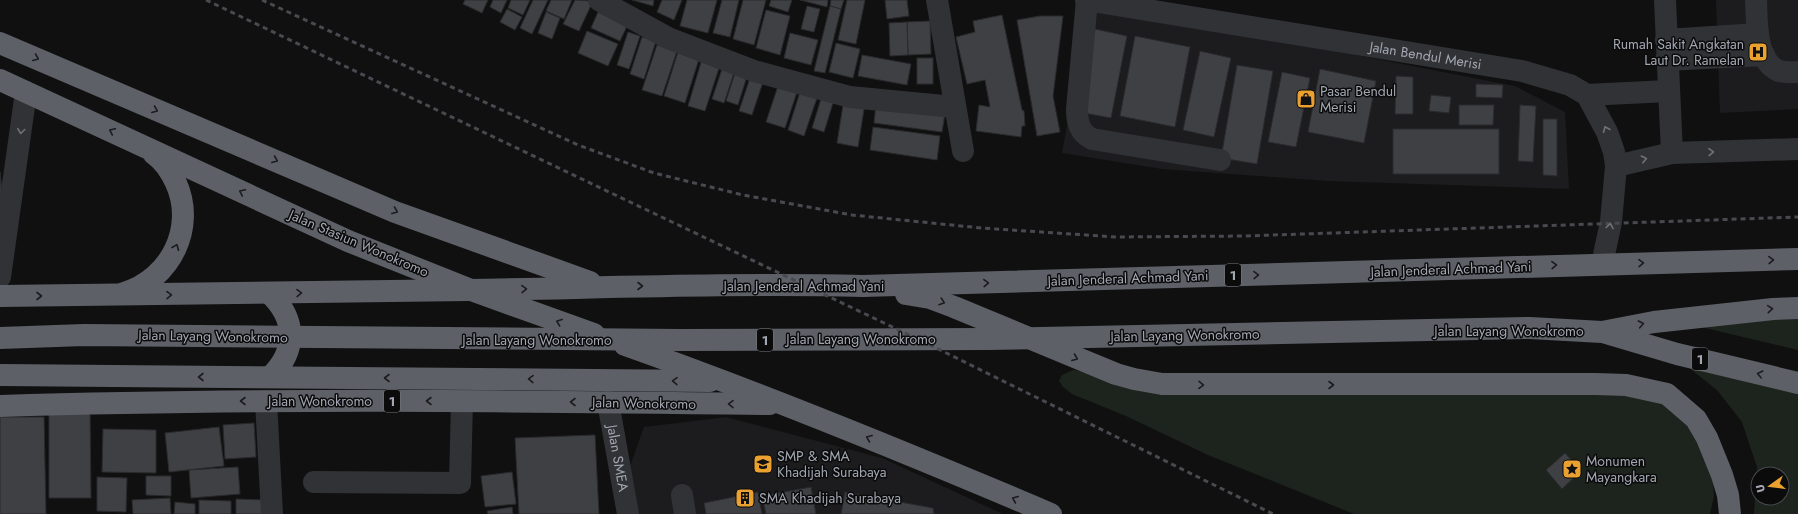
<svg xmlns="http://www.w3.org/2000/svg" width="1798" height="514" font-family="Jost,sans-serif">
	<rect width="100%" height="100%" fill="#101011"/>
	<g fill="#1c1c1e">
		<polygon points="1716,0 1798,0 1798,109 1720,113"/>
		<polygon points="1089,3 1515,86 1565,112 1569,189 1329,181 1162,169 1062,153"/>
		<polygon points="726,417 882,458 1003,514 638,514 629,469 644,427"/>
	</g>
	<g fill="#1d241d" fill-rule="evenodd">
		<polygon points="1798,310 1798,350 1684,323"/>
		<path d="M1675,357l123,31v126h-44l3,-47 -15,-45 -25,-32zM1758,474h24v24h-24z"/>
		<polygon points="1073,370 1091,373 1597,389 1653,397 1693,423 1711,457 1714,496 1710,514 1354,514 1208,455 1126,416 1072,394 1063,387 1059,381 1062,375"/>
	</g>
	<g fill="#3f4044" stroke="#2a2a2d">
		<polygon points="465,0 488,0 482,13 463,4"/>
		<polygon points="493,0 507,0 501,13 490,7"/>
		<polygon points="511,0 530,0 523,15 508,8"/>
		<polygon points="533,0 548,0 532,34 520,28"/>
		<polygon points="551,0 572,0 564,19 546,11"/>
		<polygon points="575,0 593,1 579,31 563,24"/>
		<polygon points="632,0 654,0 653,6"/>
		<polygon points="662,0 682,0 674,20 657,12"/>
		<polygon points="687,0 717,0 708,33 680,26"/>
		<polygon points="722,0 739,0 730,37 713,33"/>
		<polygon points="743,0 766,0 754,45 733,39"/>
		<polygon points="771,0 792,0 788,12 769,6"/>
		<polygon points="800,0 828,0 827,7"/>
		<polygon points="831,0 844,0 841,9 830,6"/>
		<polygon points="847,0 865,0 856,44 838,40"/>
		<polygon points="885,0 907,0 909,16 887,19"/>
		<polygon points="807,6 820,9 814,32 801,29"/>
		<polygon points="830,6 841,9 825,73 814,71"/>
		<polygon points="507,9 522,17 515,30 500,22"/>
		<polygon points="766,10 790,16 780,55 756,48"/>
		<polygon points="546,12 560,18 552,39 538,33"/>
		<polygon points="598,12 627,26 620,41 591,28"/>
		<polygon points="1002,15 1022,110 1024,111 1025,126 1022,126 1021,137 976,131 979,105 990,107 985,80 967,84 956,37 975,32 973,21"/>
		<polygon points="1040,16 1063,16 1053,96 1060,132 1037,136 1017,20"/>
		<polygon points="930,21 931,54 908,55 907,22"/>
		<polygon points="907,22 908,55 890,56 889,23"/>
		<polygon points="1095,29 1127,36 1111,118 1079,112"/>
		<polygon points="587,31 618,44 608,66 578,53"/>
		<polygon points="628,32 640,36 629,69 617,65"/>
		<polygon points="790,33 818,40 811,65 784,58"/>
		<polygon points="1135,36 1190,47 1175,127 1120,116"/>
		<polygon points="642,37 656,41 644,79 630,74"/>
		<polygon points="836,43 860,49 853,78 829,72"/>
		<polygon points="657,45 677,51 662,96 642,90"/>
		<polygon points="1200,51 1231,58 1214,137 1183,130"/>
		<polygon points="678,52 699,59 685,103 664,96"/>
		<polygon points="862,55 911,64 907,85 858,76"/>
		<rect x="917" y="58" width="16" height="26"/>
		<polygon points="702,59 720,65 705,111 688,106"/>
		<polygon points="1237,65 1273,71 1257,164 1221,158"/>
		<polygon points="723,66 735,70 724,103 712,99"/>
		<polygon points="1320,69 1376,81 1364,143 1308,132"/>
		<polygon points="736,70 748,73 738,105 726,101"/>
		<polygon points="752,72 765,76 752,115 739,111"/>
		<polygon points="1282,72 1310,78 1296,147 1268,142"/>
		<polygon points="1396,76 1413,77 1413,114 1395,114"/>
		<polygon points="779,83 798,89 785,128 766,122"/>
		<polygon points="1476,84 1503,85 1502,98 1476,97"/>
		<polygon points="801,89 818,95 804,136 788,130"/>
		<polygon points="1431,95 1451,97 1449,113 1429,111"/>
		<polygon points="821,99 833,103 824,132 812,128"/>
		<polygon points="844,99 865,103 858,147 837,143"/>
		<polygon points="876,104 945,113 942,132 874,123"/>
		<polygon points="1459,105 1494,105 1493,125 1459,125"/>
		<polygon points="1520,105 1536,106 1533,162 1518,161"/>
		<polygon points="1543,119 1557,119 1557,176 1543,175"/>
		<polygon points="873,127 940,136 937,160 870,150"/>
		<rect x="1393" y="129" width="106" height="45"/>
		<polygon points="0,172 5,221 0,221"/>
		<polygon points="49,409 90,409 91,498 49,498"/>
		<polygon points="0,417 44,417 46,514 0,514"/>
		<polygon points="254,423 256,457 225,459 223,425"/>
		<polygon points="219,427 224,466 169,472 165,433"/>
		<polygon points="103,429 156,430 156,473 102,472"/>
		<polygon points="595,435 599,514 519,514 515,438"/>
		<polygon points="1565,453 1581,471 1562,489 1546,470"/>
		<polygon points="238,467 240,494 191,498 189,470"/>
		<polygon points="512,472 516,504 485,507 481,476"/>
		<polygon points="146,476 171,476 171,496 146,495"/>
		<polygon points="97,477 127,478 126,512 97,511"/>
		<polygon points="811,487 816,514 766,514 762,496"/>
		<polygon points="758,492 762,514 706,514 704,503"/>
		<polygon points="845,492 933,508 934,514 841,514"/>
		<polygon points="170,498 171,514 133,514 132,500"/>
		<polygon points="236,499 264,500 264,514 236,514"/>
		<polygon points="199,500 231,501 231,514 199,514"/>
		<polygon points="175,502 195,504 195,514 174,514"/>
		<polygon points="512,507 513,514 488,514 487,511"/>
	</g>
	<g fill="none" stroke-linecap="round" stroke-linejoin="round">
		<g stroke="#313236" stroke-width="22">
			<polyline points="599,0 668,38 754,71 850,97 954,107"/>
			<polyline points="937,0 963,151"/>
			<path id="s1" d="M1086,0l436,71 48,14 17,10 20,37 7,20 2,14 -5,56 -9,42"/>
			<path d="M1087,0l-10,109c0,14 3,24 15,30l128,21"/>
			<polyline points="1665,0 1672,153"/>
			<path d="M1756,0c1,21 -1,61 23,71 6,2 13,1 19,1"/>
			<polyline points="1666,40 1758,34"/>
			<polyline points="1666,60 1764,55"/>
			<polyline points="1587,95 1668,91"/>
			<polyline points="1616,166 1672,153 1798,149"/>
			<polyline points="0,277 26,92"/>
			<polyline points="266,401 272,514"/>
			<path id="s2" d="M608,402l20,112"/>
			<polyline points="314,482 460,483 462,401"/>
			<polyline points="682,495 685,514"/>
		</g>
		<g stroke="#5d6067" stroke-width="22">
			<polyline points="0,43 395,212 590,282"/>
			<polyline points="0,80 348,241 471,290 594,334"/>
			<path d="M124,293c47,-14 72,-66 52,-110 -5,-11 -12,-22 -22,-29"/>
			<path d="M269,293c28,26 28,58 1,84"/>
			<polyline points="906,294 930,298 954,307 1116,374 1134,379 1162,384 1596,384 1626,385 1667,394 1696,419 1707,438 1722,475 1728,495 1730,514"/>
			<path d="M0,296c156,-1 312,-3 468,-6 132,-2 263,-7 395,-4l935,-27"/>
			<polyline points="1606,333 1677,354 1798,383"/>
			<polyline points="0,338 84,335 681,340 988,339 1530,328 1602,332 1654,322 1773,309 1798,308"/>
			<path d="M625,345c144,51 285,109 426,169"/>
			<polyline points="0,375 710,381"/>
			<path d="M0,406c257,-8 513,-5 770,-2"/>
		</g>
		<g stroke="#484a4f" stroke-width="3" stroke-dasharray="5 4" stroke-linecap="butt">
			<polyline points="206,0 924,342 1273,514"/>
			<polyline points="262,0 578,145 654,173 743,195 852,215 981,228 1116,237 1245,236 1798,217"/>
		</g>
	</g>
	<defs><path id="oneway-chevron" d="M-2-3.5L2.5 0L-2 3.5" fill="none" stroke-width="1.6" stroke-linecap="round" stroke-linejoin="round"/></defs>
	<g stroke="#1b1c1e">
		<use href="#oneway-chevron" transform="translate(36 58) rotate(23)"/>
		<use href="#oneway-chevron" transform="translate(155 110) rotate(23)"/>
		<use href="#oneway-chevron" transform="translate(112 131) rotate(-155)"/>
		<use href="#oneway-chevron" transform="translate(275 160) rotate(23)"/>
		<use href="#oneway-chevron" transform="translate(242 192) rotate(-155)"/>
		<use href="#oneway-chevron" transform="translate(395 211) rotate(22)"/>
		<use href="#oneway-chevron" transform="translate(176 247) rotate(-68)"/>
		<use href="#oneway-chevron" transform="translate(1771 260) rotate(-2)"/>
		<use href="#oneway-chevron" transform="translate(1641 263) rotate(-2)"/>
		<use href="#oneway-chevron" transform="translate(1554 265) rotate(-2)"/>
		<use href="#oneway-chevron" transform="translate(1256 275) rotate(-2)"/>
		<use href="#oneway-chevron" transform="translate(986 283) rotate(-2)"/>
		<use href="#oneway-chevron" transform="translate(640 286)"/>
		<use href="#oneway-chevron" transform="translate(524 289) rotate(-2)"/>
		<use href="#oneway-chevron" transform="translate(299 293) rotate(-1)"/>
		<use href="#oneway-chevron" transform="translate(169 295) rotate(-1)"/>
		<use href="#oneway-chevron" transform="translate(39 296)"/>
		<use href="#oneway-chevron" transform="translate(942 302) rotate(19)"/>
		<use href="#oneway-chevron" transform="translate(1770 309) rotate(-5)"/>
		<use href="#oneway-chevron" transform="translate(559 322) rotate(-160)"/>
		<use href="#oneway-chevron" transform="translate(1641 324) rotate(-11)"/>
		<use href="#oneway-chevron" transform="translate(1075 358) rotate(22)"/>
		<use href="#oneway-chevron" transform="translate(1760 374) rotate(-166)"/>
		<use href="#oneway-chevron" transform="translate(201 377) rotate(-180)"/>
		<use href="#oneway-chevron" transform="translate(387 378) rotate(-180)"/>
		<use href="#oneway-chevron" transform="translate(531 379) rotate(-179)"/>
		<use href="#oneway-chevron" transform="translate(675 381) rotate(-179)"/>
		<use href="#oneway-chevron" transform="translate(1201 385) rotate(1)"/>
		<use href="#oneway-chevron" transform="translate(1331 385)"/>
		<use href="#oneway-chevron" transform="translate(243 401) rotate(180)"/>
		<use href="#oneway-chevron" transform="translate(429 401) rotate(-180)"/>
		<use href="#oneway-chevron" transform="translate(573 402) rotate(-180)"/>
		<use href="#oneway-chevron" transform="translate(731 404) rotate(-179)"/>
		<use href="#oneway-chevron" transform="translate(869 438) rotate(-158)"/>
		<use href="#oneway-chevron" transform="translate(1015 499) rotate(-157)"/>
	</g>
	<g stroke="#6f727a">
		<use href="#oneway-chevron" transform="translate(1606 129) rotate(-113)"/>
		<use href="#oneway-chevron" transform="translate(21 131) rotate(98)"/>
		<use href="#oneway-chevron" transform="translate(1711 152) rotate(-2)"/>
		<use href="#oneway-chevron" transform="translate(1644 159) rotate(-13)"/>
		<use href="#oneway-chevron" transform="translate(1610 226) rotate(-80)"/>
	</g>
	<defs>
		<symbol id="hospital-square" viewBox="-11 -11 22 22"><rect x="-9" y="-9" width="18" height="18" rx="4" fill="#eaa130" stroke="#0b0b0c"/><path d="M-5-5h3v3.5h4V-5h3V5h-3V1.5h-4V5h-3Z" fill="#111"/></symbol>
		<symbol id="shop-square" viewBox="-11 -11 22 22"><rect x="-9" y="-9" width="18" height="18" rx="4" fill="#eaa130" stroke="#0b0b0c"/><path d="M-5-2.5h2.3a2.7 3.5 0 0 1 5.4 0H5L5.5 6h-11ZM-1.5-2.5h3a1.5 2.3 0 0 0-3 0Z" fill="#111"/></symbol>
		<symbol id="school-square" viewBox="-11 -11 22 22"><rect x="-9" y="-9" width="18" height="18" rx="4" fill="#eaa130" stroke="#0b0b0c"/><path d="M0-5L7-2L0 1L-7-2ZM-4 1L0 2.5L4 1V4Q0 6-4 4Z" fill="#111"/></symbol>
		<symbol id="sight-square" viewBox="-11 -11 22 22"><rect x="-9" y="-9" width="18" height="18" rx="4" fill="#eaa130" stroke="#0b0b0c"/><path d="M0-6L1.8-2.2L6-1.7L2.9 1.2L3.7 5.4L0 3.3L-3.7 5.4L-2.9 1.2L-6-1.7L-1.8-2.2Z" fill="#111"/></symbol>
		<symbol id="building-square" viewBox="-11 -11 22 22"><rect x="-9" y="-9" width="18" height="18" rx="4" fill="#eaa130" stroke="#0b0b0c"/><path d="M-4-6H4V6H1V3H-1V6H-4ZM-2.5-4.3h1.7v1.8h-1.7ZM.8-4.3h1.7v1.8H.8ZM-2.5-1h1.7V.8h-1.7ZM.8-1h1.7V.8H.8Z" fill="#111"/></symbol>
	</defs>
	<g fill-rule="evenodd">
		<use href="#hospital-square" x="1747" y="41" width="22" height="22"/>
		<use href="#shop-square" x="1295" y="88" width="22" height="22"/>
		<use href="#school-square" x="752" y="453" width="22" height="22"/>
		<use href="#sight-square" x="1561" y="458" width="22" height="22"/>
		<use href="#building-square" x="734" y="487" width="22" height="22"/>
	</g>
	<g text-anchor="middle" stroke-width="3" stroke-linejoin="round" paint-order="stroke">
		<g fill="#0b0b0c" stroke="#757880" stroke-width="1">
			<rect x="1225" y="264" width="16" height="22" rx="3"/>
			<rect x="757" y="329" width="16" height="22" rx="3"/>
			<rect x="1692" y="348" width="16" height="22" rx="3"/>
			<rect x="384" y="390" width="16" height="22" rx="3"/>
		</g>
		<g font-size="13" font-weight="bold" fill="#a2a7b2">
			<text x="1233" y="280">1</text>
			<text x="765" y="345">1</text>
			<text x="1700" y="364">1</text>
			<text x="392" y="406">1</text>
		</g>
		<g font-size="14" fill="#a2a7b2" stroke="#0b0b0c" text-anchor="start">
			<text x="1744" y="49" text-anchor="end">Rumah Sakit Angkatan<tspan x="1744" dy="16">Laut Dr. Ramelan</tspan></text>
			<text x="1320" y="96">Pasar Bendul<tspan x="1320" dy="16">Merisi</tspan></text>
			<text x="777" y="461">SMP &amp; SMA<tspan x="777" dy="16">Khadijah Surabaya</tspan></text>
			<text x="1586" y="466">Monumen<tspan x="1586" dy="16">Mayangkara</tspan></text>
			<text x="759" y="503">SMA Khadijah Surabaya</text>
		</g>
		<g font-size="14" fill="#a2a7b2" stroke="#0b0b0c">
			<text dy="5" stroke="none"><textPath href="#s1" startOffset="344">Jalan Bendul Merisi</textPath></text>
			<text transform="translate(359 243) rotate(23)" y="5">Jalan Stasiun Wonokromo</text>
			<text transform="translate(1451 269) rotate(-2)" y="5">Jalan Jenderal Achmad Yani</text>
			<text transform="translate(1128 278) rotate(-2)" y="5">Jalan Jenderal Achmad Yani</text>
			<text x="804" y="291">Jalan Jenderal Achmad Yani</text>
			<text x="1509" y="336">Jalan Layang Wonokromo</text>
			<text transform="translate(1185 335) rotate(-1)" y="5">Jalan Layang Wonokromo</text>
			<text transform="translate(213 336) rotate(1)" y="5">Jalan Layang Wonokromo</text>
			<text x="861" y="344">Jalan Layang Wonokromo</text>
			<text x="537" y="345">Jalan Layang Wonokromo</text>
			<text x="320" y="406">Jalan Wonokromo</text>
			<text transform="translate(644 403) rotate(1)" y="5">Jalan Wonokromo</text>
			<text dy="5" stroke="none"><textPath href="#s2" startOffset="57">Jalan SMEA</textPath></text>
		</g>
	</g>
	<g transform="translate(1770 486) rotate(256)"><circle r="19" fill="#0b0b0c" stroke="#47494e"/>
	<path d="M0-3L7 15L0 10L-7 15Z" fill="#eaa130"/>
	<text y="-6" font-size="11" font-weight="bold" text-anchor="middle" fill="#a2a7b2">U</text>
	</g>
</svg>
